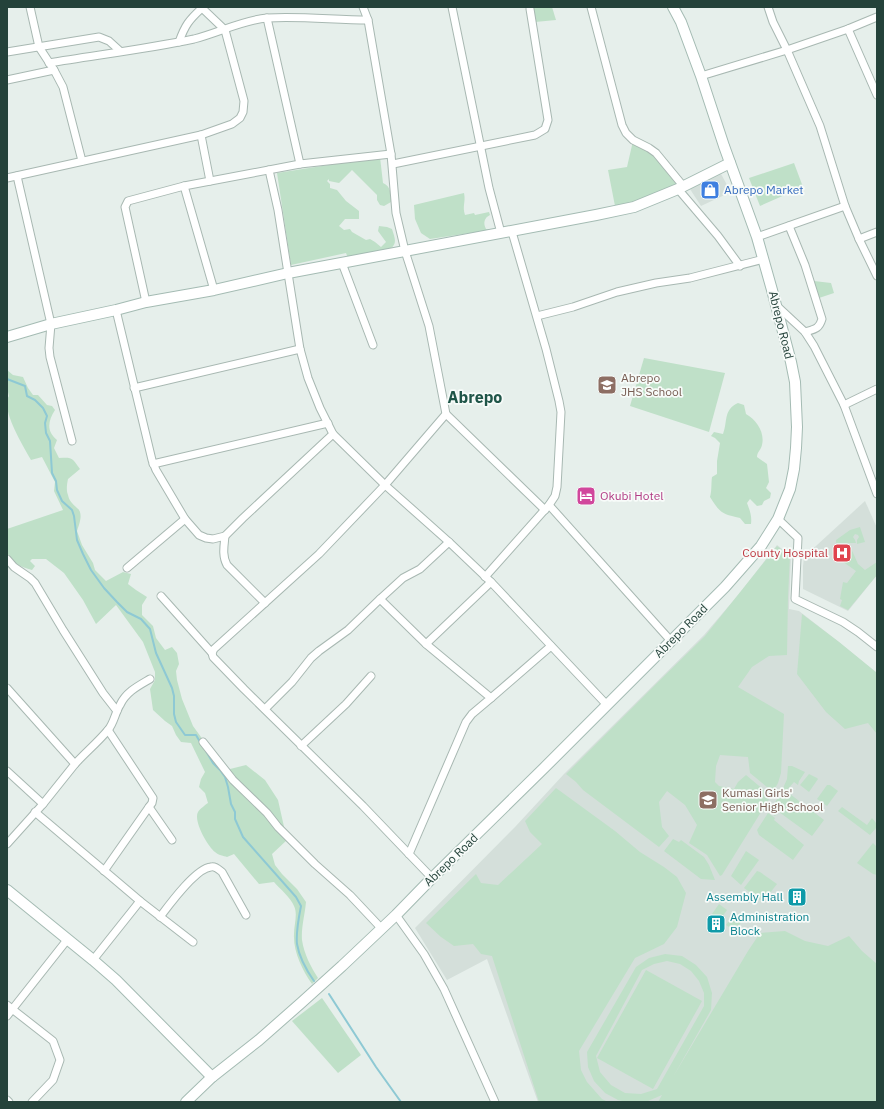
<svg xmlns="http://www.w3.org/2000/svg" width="884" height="1109" font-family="'IBM Plex Sans',sans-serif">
	<rect width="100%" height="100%" fill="#e6efeb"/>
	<g fill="#d4dfda">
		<polygon points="721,174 731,192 701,206 690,189"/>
		<polygon points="865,501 877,528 877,575 848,611 803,589 803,566 804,557"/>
		<polygon points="777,545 791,556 789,609 799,611 839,642 877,673 877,1102 538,1102 487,959 447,980 415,928 515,827 564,774 704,635 739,594"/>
	</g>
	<g fill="#bfe0c8" fill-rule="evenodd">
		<polygon points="533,7 552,7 556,20 535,22"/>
		<polygon points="633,141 650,151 678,184 641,201 615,206 608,170 627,167"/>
		<path d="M380,157l3,26c8,3 8,12 8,19l-7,4 -4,-1 -3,-5v-5l-25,-25 -13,13 -10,-2v-2l-2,2 3,3v4l7,2 9,11 13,10v8h-14l-6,7 5,4 6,-1 2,3 14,8 4,-1 5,3 6,5 5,-5 -8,-11 1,-5 8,1 5,2c2,7 6,14 -1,19l-43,10 -2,-5 -55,12 -14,-92z"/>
		<polygon points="794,163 803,187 760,206 749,178"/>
		<path d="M464,193c2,9 -2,13 1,22l9,-2 1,2 14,-3 1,3c-6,3 -7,8 -4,14l4,1 -60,9 -9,-6 -6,-14 -1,-14z"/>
		<polygon points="814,281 831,283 834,293 819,298"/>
		<polygon points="644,358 725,373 709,432 630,406"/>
		<path d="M7,370l6,5 10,2 5,11 5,7h5l9,10 5,1 3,4c-7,11 -9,21 2,30l-3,8 5,10c14,-1 13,0 21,11l-12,10c-1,5 -2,11 0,16 1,6 5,9 9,13 7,5 2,17 0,23l5,14 11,18 2,7 11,11 17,-9 8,2 -3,10 8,6 11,7 -5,8v10l11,11 3,12 9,12 7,-3 5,6 2,11 -3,7 1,9 5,19 11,27 29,40 8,3 16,-4 19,15 13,20 9,40 -15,14 3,11 7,9 15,15 9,13c-1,12 -5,26 -4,38 2,14 9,27 16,38l-6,6c-10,-14 -19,-33 -18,-50 0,-9 4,-20 0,-28 -3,-8 -15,-18 -20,-24l-15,2 -25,-30 -7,3c-3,-1 -9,-2 -12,-5 -7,-5 -22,-31 -17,-40 2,-3 7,-7 10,-9l-3,-10 -6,-6 2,-8 4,-7 -14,-29 -10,-1 -5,-7 -4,-9 -7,-5 -12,-11 -3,-21 5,-9v-8l-12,-30 -27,-37 -20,19 -13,-24 -19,-27 -18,-14h-14l-2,2 5,5 -3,4c-28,-8 -25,-15 -25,-41l56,-19 -9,-19 1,-9 -13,-25 -11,3c-7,-13 -31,-51 -22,-64l-2,-8z"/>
		<path d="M738,403l6,2 2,9c11,6 19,19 16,31 -1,5 -5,7 -5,12l10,7 2,18 -3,6 5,5 -1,5 -6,3 -2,4 -5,1 -7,-7 -3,4c3,8 5,13 4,21h-6l-5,-6c-18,-4 -20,-5 -30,-21 2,-7 1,-13 2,-20l5,-3v-13l3,-18 -5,-5 -4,-2 3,-4 9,2c5,-13 0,-24 15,-31z"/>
		<polygon points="860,527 865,542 857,544 857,540 859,537 858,535 855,534 853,537 855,540 856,543 836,543 836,540 850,530"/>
		<polygon points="835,545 850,546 858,564 865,570 877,562 877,575 848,610 840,606 842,600 840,599 843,582 847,583 856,571 832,554"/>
		<polygon points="777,546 790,556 788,597 787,655 769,656 752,667 738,687 784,714 781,773 778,783 773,792 750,773 748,757 720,755 716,766 715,782 719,786 734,789 738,782 746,775 771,796 722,875 720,876 707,855 689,843 697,825 685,805 667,791 659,802 662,827 669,836 659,847 583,790 576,782 566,774 657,683 705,636"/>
		<polygon points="802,614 839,642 877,673 877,734 868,723 845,729 826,712 797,674"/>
		<polygon points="788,766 792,766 805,772 799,781 798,785 794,782 786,791 824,820 812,836 779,812 775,816 769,812 781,793 787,779"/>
		<polygon points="809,774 817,778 818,779 809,792 800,785"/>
		<polygon points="827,785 830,785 838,791 827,806 817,799"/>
		<polygon points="556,788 615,831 640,852 664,867 677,877 686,893 677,927 664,944 635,958 579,1051 581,1070 587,1082 602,1099 608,1102 539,1102 492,956 481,954 473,944 454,946 441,937 426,923 476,874 481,883 498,885 542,844 530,832 525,821"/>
		<polygon points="842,807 867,825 872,818 876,823 876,828 870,835 838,811"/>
		<polygon points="768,813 775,818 774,820 804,845 793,860 759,835 757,830"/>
		<polygon points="673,839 679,842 681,840 704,857 709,865 715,880 701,879 664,851"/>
		<polygon points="873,843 877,847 877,875 873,874 857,863"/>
		<polygon points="746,851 759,860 741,885 731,876"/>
		<polygon points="757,871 760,872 777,884 763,902 744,888"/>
		<polygon points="719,904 727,910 720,920 712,914"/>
		<polygon points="733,915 742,921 735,931 726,925"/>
		<path d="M785,931l20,10 23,5 21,-10 13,15 15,13v138h-219l4,-7 -14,6 -22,1 -8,-2 -13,-7 -11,-12 -6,-14 -1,-15 49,-85 13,-9 16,-4 17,2 14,9 11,12 5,16 -1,17 -38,67 75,-126 12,-18zM667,961l13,3 11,7 8,10 5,12v13l-47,83 -16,5 -16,-1 -14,-8 -11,-13 -4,-16 46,-86 12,-6z"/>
		<polygon points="646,970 702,1001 653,1089 597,1058"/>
		<polygon points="322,998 361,1055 338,1073 292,1021"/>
	</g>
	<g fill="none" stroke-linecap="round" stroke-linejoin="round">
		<g stroke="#8ec9d4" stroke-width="2">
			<polyline points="7,379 25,386 27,396 35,400 43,408 47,416 45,423 46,433 50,441 52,473 56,481 57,490 62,501 72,510 74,516 77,540 83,554 91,570 104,588 117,602 127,612 141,619 150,629 156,653 172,688 174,696 174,714 176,722 185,735 196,735 200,742"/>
			<path d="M206,751l7,12 7,7 5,7 3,10 3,17 4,8v7l8,18 53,60 5,9c-2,10 -5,28 -4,38 2,12 10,27 17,37"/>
			<polyline points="329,994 376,1067 401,1102"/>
		</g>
		<defs>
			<g id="street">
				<polyline points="30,7 39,47 54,70 63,87 82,161"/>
				<polyline points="363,7 368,20 391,154 396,213 405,251 429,326 446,414 385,485 319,554 214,649 212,653 213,657 244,689 363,806 432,878"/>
				<polyline points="452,7 489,188 501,233"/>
				<polyline points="591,7 622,125 626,133 633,140 649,148 656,153 684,187"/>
				<polyline points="768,7 773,22 787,50 820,126 845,206 859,239 877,276"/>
				<polyline points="267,18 300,164 391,154"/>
				<polyline points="848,29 877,95"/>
				<path d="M179,42c6,-17 10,-22 23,-34"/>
				<polyline points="7,52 99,37 109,41 120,51"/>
				<path d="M49,63c48,-8 97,-14 145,-24 24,-6 49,-19 73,-21 34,-2 68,2 101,2"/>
				<polyline points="701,76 787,50 848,29 877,17"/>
				<polyline points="7,80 54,70"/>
				<polyline points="201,135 210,181"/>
				<polyline points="393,164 535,135 545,129 548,120 530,9"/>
				<polyline points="269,170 278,210 300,349 308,378 320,408 333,434 385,485 449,542 491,582 607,705"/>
				<polyline points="17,176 51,324 49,348 50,357 72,441"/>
				<polyline points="7,178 201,135 232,124 240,118 243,112 244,101 225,30 202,8 202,7"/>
				<polyline points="184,186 300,164"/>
				<polyline points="678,189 718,236 740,266"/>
				<path d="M789,226l16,39 17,54c-3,10 -7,10 -17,13"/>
				<polyline points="757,237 845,206"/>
				<polyline points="859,239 877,232"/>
				<polyline points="342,263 373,345"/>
				<polyline points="146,302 125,207 128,201 184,186 214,290"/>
				<polyline points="777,306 805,332 814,346 844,405 877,494"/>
				<polyline points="116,310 152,460 156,470 185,519 199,535 206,538 213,539 225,536 243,518 333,434"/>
				<polyline points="537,316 573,307 617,292 656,283 690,278 764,259"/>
				<polyline points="134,388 300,349"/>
				<polyline points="844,405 877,389"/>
				<polyline points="446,414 545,510"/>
				<polyline points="153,464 328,423"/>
				<polyline points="549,505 671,641"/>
				<polyline points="778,519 798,538 795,599 843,622 858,632 877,647"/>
				<path d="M225,536c-1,10 -3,20 2,29l38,38"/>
				<polyline points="7,559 14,567 30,578 35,583 63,630 103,693 117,711"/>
				<polyline points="127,568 185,519"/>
				<polyline points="485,577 549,505 555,496 557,487 561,412 559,401 546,349 512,232"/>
				<polyline points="161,596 212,653"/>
				<polyline points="380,599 403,578 420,569 449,542"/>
				<polyline points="426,644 491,582"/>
				<polyline points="7,688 75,764 43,804 7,771"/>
				<polyline points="491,698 551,646"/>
				<polyline points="265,709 292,682 311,658 319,651 348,630 380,599 426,644 491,698 472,714 466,722 409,854"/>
				<polyline points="203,742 233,780 267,813 278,827 315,864 350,895 382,929"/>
				<polyline points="301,746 346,704 371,676"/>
				<path d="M75,764c10,-11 23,-22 33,-34 6,-7 7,-17 12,-25 6,-13 18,-19 30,-26"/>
				<polyline points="149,807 172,840"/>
				<polyline points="35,812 140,901 93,960"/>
				<polyline points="7,844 43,804"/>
				<polyline points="104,871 149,807 152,803 153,798 108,730"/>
				<polyline points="140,901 193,942"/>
				<polyline points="396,915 424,954 444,989 495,1102"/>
				<path d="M160,917c9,-12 36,-49 51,-50 4,-1 7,2 11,5l24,43"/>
				<polyline points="7,1005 53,1041 60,1060 53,1080 32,1102"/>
				<polyline points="7,1016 67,940"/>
				<polyline points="7,1100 9,1102"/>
			</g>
			<g id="secondary">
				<polyline points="7,337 51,324 116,310 146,302 214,290 288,273 596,215 634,207 678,189 730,163"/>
				<polyline points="7,890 93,960 116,980 212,1077"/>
				<polyline points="186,1102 212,1077 259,1040 301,1003 342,966 396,915 432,878 544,768 725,587 761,546 778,519 790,489 794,469 796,448 797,427 795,382 791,362 772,290 757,237 724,146 701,76 681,22 673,7"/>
			</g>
		</defs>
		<use href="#street" stroke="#a8b8b2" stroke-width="9"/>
		<use href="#secondary" stroke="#a4bbb3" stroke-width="12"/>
		<use href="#street" stroke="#fff" stroke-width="7"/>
		<use href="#secondary" stroke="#fff" stroke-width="10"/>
	</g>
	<defs>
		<symbol id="shop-square" viewBox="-11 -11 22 22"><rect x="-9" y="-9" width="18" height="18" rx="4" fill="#3f7fe0" stroke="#f7fbf9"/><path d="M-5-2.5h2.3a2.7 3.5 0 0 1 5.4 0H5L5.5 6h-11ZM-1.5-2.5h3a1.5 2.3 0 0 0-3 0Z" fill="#fff"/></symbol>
		<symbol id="school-square" viewBox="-11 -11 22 22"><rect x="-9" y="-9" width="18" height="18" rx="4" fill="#8d6e63" stroke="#f7fbf9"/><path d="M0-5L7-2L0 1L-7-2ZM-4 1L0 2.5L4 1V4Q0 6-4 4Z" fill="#fff"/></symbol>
		<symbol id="hotel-square" viewBox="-11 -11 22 22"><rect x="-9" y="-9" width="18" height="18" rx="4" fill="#d1479c" stroke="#f7fbf9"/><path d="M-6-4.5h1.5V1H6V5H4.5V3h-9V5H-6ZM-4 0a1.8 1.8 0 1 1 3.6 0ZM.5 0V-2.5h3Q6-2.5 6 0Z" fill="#fff"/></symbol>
		<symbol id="hospital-square" viewBox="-11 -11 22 22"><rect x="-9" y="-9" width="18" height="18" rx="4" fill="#e0444e" stroke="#f7fbf9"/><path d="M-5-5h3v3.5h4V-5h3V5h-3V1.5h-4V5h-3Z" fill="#fff"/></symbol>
		<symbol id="building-square" viewBox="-11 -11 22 22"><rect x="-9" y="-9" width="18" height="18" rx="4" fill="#0f9aa8" stroke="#f7fbf9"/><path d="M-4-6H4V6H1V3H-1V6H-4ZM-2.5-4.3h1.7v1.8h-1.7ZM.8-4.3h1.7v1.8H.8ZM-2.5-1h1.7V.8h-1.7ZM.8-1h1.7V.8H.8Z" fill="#fff"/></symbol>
	</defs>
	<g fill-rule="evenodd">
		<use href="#shop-square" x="699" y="179" width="22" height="22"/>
		<use href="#school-square" x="596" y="374" width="22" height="22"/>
		<use href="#hotel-square" x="575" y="485" width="22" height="22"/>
		<use href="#hospital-square" x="831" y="542" width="22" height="22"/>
		<use href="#school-square" x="697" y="789" width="22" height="22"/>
		<use href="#building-square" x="786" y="886" width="22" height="22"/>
		<use href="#building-square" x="705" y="913" width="22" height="22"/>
	</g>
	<g text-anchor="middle" stroke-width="3.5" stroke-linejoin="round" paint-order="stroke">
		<g font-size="12" fill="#366cbe" stroke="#f7fbf9" text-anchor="start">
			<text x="724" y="194">Abrepo Market</text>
		</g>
		<g font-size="12" fill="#24423a" stroke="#f7fbf9">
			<text transform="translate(781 325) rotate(76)" y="4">Abrepo Road</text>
			<text transform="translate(681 631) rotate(-45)" y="4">Abrepo Road</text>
			<text transform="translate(451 860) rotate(-44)" y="4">Abrepo Road</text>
		</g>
		<g font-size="12" fill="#785e54" stroke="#f7fbf9" text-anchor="start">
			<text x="621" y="382">Abrepo<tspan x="621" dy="14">JHS School</tspan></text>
			<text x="722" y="797">Kumasi Girls'<tspan x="722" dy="14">Senior High School</tspan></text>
		</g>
		<g font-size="12" fill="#b23c85" stroke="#f7fbf9" text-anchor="start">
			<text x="600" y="500">Okubi Hotel</text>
		</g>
		<g font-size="12" fill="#be3a42" stroke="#f7fbf9" text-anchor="end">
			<text x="828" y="557">County Hospital</text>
		</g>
		<g font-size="12" fill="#0d838f" stroke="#f7fbf9" text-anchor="end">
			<text x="783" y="901">Assembly Hall</text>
			<text x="730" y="921" text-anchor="start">Administration<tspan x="730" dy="14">Block</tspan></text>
		</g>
		<g font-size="16" font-weight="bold" fill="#1f5548" stroke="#f7fbf9">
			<text x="475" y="403">Abrepo</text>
		</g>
	</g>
	<rect width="884" height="1109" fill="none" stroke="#24423a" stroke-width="16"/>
</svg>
